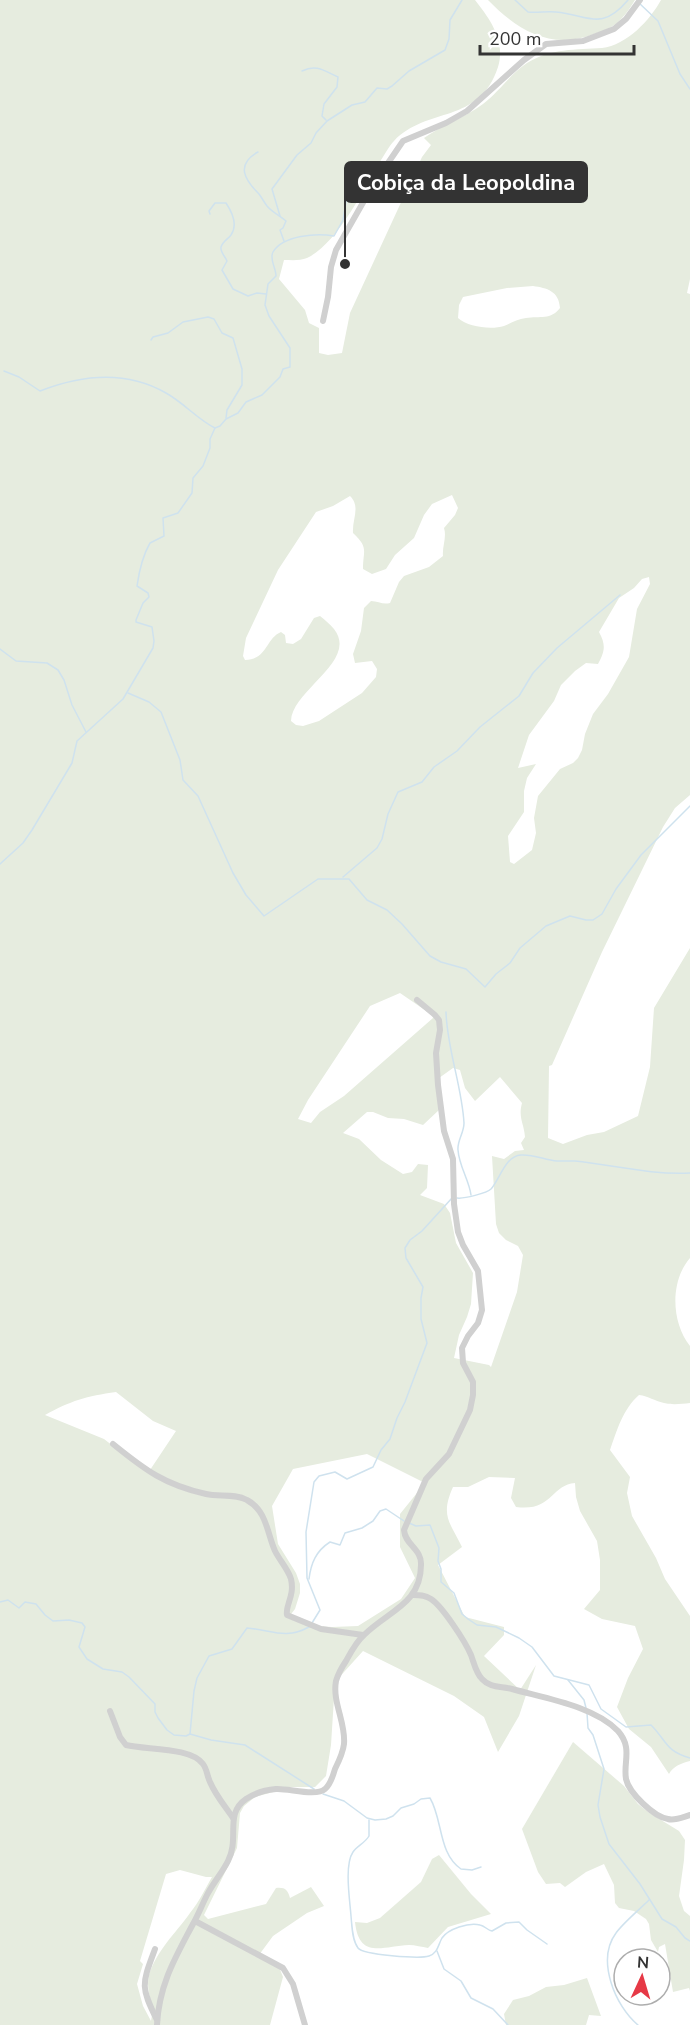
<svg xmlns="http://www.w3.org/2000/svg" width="690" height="2025" font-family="'Nunito Sans',sans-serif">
	<rect width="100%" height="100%" fill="#fff"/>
	<g fill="#e6ecdf" fill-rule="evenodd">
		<path d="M0,0h475c15,19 31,41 23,67 -19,58 -71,39 -104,74 -5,5 -9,13 -13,19 -17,29 -44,84 -74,98 -7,3 -16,2 -23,2l-5,19 26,31 4,13 10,5v25l9,2 14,-2 8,-40 72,-156 9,-12 -7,-7c18,-13 40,-20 59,-34 16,-12 27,-30 44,-41 24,-15 49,-13 75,-15 25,-3 48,-28 59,-48h29v279l-3,14 3,1v501l-15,13 -12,19 -61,125 -50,113 -3,1 -1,72 15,6 24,-9 17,-3 34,-16 12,-49 4,-59 36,-60v310c-20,23 -19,64 0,88v57c-9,1 -18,2 -26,0 -10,-2 -15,-7 -25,-8 -16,14 -22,35 -29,55l20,27 -3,16 5,23 24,42 9,21 25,37v145c-8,2 -17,5 -21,13l-18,-27 -22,-18 -12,-22 11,-29 15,-29 -8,-23 -33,-7 -18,-10 16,-19v-30l-3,-19 -17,-30 -4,-14 -1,-14c-24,2 -23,29 -59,24l-5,-9 4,-20 -26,-1 -21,10h-15c-13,29 -3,35 9,60l-24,18 27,52 39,10v8l-20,21 36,34 16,-25 -17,51 -21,36 -14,-35 -30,-21 -91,-45 -28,31 -4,63 -5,31 -11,11h-37l-1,4 -22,6 -11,9 -4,7 -3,35 -33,67 4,4 58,-15 10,-16c9,-1 12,2 14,10l21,-11 13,19 -17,7 -34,23 -14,19 20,12 4,10 -13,48h-270zM533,286c14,2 26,5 27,22 -9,12 -20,8 -34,10 -9,1 -15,5 -22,8 -13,4 -36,1 -46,-8l1,-13 4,-8 44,-9zM452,495l6,13 -3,7 -11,13c3,9 -2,19 -1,28l-14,11 -25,9 -5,6 -9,21c-7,2 -12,-2 -19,-2l-7,7 -3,23 -8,23 2,9 17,-2 5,8 -1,8 -14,16 -43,28 -16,5 -7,-1 -5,-4c1,-31 68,-60 43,-92 -4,-5 -9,-9 -14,-13l-6,2 -13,21 -8,5 -7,-1 -1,-8 -4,-3c-16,7 -13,27 -36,28l-2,-4 3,-18 32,-68 38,-58 17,-6 17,-10c11,11 2,23 3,37 16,15 10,17 10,36l9,5 14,-5 9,-14 19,-17 10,-23 8,-11zM649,577l1,7 -13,25 -8,48 -21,37 -15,20 -8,20 -3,16 -4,8 -5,5 -13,6 -22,27 -4,22 2,15 -4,17 -18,14 -4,-2 -2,-26 16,-24v-21l3,-13 9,-14 -18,4 11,-33 25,-34 7,-16 14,-14 11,-8 12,1c7,-13 8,-19 1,-32l20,-34 15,-10 8,-9zM400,993l32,22 1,3 -89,78 -24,16 -9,11 -13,-4 10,-19 62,-94zM453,1068l7,2 5,18 10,13 25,-24 22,26c-4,15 2,20 3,34l-4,6 3,7 -9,1 -11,8 -12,-3 4,68 3,9 7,7 12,6 5,9 -6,37 -26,75 -2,-2 -35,-7 5,-23 8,-18 4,-13 2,-31 -17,-30 -6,-30 -6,-9 -24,-9 7,-7 1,-23 -10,-1 -6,8 -9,2 -22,-14 -22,-21 -16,-6 24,-21h6l15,6 16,1 19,6 16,-15v-32zM116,1392l37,29 23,10 -28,42 -44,-34 -59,-24c25,-14 42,-19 71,-23zM367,1454l58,29 -25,31v33l15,31 -14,21 -43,27 -26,1 -27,-2 -17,-7 7,-9 5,-16v-9l-4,-11 -18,-29 -6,-38 21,-37zM180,1870l26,7h6c-7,12 -13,25 -22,36 -15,21 -33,37 -41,62 -4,17 6,30 2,46l-8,-15 -6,-22 6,-20 -3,-3 26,-87z"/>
		<path d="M488,0h147c-4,6 -8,13 -13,18 -8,9 -18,13 -28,16 -43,17 -77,-4 -106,-34z"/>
		<polygon points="573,1742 624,1786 638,1804 648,1812 679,1831 685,1840 684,1860 679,1896 684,1911 690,1916 690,1991 689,1988 673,1992 665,1944 659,1947 658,1952 651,1940 649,1924 646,1919 634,1911 619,1908 615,1903 614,1885 604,1864 586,1872 565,1887 560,1883 546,1884 538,1872 522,1829"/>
		<path d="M439,1855l32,39 20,20 -43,13 -20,21c-6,-1 -13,-3 -19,-3 -26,1 -50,15 -54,-23l12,1 13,-5 41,-36 11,-23z"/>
		<polygon points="587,1978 601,2016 589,2015 586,2025 506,2025 504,2014 513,2000 529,1996 546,1987 564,1985"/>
	</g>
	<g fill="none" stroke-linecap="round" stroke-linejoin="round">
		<g stroke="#cfe2ee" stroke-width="1.5">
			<path d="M515,0l13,12c9,1 19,-1 28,0 33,3 45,20 72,-12"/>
			<polyline points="639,3 658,21 680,74 690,89"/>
			<path d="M302,71c15,-7 22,0 36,6l-1,10 -13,17 -2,12 4,4"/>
			<path d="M258,152c-23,13 -13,28 1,42 3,4 5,8 8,12 5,6 13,10 19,15l-3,7 -3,2 4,11"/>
			<path d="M210,214l-1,-3 6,-8h11c6,9 12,22 5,32 -3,4 -8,6 -10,12 -1,5 4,9 6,14l-5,9 11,19 15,7 9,-3 9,1"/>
			<polyline points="280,216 272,189 297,155 311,143 316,133 327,121 352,105 365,102 377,88 387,89 392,86 409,71 445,50 449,39 450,20 462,0"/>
			<polyline points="151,340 153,337 168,333 183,322 208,317 214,319 222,333 233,338 242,369 242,385 227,410 226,418"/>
			<path d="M4,371l15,6 21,14c41,-16 86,-21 126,2 18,10 31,26 49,35"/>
			<polyline points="0,649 16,661 47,663 58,670 64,680 72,705 86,732"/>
			<polyline points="128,693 149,702 161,712 180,760 183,780 198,796 233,873 246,895 264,916 318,879 349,879 367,900 387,910 402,924 430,956 441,962 466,969 485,987 496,974 510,963 520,948 546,926 570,916 586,920 593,920 602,914 616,889 641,855 690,806"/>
			<path d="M0,864l23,-21 9,-13 40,-67 5,-22 46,-42 30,-51 1,-7 -2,-14 -16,-5v-2l7,-17 6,-6 -1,-4 -11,-7c2,-14 6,-31 13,-43l14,-7 -1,-18 15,-5 14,-20 1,-15 10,-12 7,-18v-9l5,-11 5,-2 6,-7 12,-6 8,-11 16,-7 18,-18 3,-8 7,-2v-19l-21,-32 -4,-11 3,-21 8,-8c0,-8 -7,-17 -3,-24 10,-17 44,-19 61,-16l9,-16 5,-30"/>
			<polyline points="343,877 377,848 382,839 388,814 398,792 422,782 434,767 457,751 480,727 519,696 533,673 557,648 620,595"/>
			<path d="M446,1012c1,37 16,74 18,111 0,10 -7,18 -6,27 1,16 11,30 13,45"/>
			<path d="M457,1198c7,1 30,-5 34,-9 9,-10 14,-33 30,-34 12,-1 24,5 36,6 6,0 12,0 18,0 38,4 76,14 115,12"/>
			<path d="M409,1523l7,3 14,-1 9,23 -1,13 3,8v13l13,11 8,21 6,5 9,6 19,2 23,11 13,9 22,29 35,9 12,24 25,18 25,-2c16,16 14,26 39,33"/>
			<path d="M309,1579c2,-16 7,-28 21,-37l10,3 5,-12 17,-5 11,-7 7,-10 6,-2 18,12"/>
			<polyline points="0,1602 8,1600 19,1608 25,1602 36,1604 45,1615 53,1621 69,1620 82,1623 85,1627 79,1647 87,1659 103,1669 122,1672 129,1677 155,1704 155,1712 158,1718 167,1730 174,1735 186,1736 190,1734 211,1740 245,1745 314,1789"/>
			<polyline points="312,1623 320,1610 307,1578 306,1532 314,1482 319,1476 335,1472 347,1479 373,1467 381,1450 390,1439 397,1418 405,1402 427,1343 421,1319 421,1298 423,1287 406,1258 405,1248 410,1240 422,1231 452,1198"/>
			<polyline points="568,1680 584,1700 586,1708"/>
			<polyline points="587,1713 588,1728 593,1735 604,1769 598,1805 600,1817 609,1844 640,1884 662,1919 676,1927 685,1938 690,1941"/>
			<path d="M190,1734l4,-43 3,-13 12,-22 23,-7 15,-21c25,2 38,12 62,-1"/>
			<path d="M323,1794l21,7 23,17 8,2 11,-1 7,-3 8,-8 13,-4 7,-5 9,-1c13,22 8,55 31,71l11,1 9,-3"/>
			<path d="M369,1820v16c-4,7 -12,10 -16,16 -9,13 -3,49 -2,64 1,10 1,24 7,32 5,7 62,11 71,8 9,-3 9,-11 13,-18 6,-9 27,-16 38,-13 5,1 7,5 12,6l14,-8 13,-1 8,8 20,14"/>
			<polyline points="437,1951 444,1969 461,1981 471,1998 493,2009 508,2025"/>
			<path d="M638,2025c-23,-19 -42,-65 -22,-92 7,-10 24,-24 33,-33"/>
		</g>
		<g stroke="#d0d0d0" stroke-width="6">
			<polyline points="323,321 328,297 331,267 336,250 373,185 403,141 446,123 467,111 524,60 546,44 583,41 614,29 626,19 640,0"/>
			<path d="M113,1444c32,26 52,41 93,50 13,3 29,-1 41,6 20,11 20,33 28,51 5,10 13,18 16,28 4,17 -6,26 -4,36l34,14 42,6"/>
			<path d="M413,1595c6,0 12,0 18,4 11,7 34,42 40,56 3,8 5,18 11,24 8,9 19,7 30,10 32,9 82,17 106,42 15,17 5,31 8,48 3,14 28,38 42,40 7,2 15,-2 22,-4"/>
			<path d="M110,1711l10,26 6,8c20,5 65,2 77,19 4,5 4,12 7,18 6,14 15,24 23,36"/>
			<polyline points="195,1921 283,1968 293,1984 305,2025"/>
			<path d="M155,1949c-13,35 -15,37 2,71"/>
			<path d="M157,2025c2,-40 18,-67 36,-101 5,-9 9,-19 14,-29 6,-12 15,-22 21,-34 12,-23 -4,-47 18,-62 9,-6 19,-9 30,-10 12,-1 40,8 49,0 5,-4 8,-13 10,-20 4,-8 8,-16 9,-25 2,-21 -12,-42 -8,-63 2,-7 6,-14 10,-20 5,-9 10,-19 18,-26 24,-24 57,-31 57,-70 1,-16 -16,-20 -17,-35l22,-51 23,-25 21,-44 3,-15v-13l-10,-19 -1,-15 6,-12 10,-13 4,-13 -4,-39 -15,-26 -5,-13 -4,-28 -1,-45 -9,-28 -6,-46 -2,-32 4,-23 -1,-10 -4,-5 -18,-15"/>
		</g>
	</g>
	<path fill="none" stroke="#333" stroke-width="2" d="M345 264L345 182"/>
	<circle fill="#333" stroke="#fff" stroke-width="2" cx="345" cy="264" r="6"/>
	<rect fill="#333" stroke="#333" stroke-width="2" x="345" y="162" width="242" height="40" rx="6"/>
	<g font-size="22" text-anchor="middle" font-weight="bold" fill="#fff">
		<text x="466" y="190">Cobiça da Leopoldina</text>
	</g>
	<g transform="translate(642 1977) rotate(4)"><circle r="28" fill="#ffffff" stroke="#adadad" stroke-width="1.5"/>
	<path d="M0-4.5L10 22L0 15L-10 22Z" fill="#e63946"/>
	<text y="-9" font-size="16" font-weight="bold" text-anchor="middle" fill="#333333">N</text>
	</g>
	<path d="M480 45v9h154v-9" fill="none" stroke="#333333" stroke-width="3"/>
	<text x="489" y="45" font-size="18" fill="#333333" stroke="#ffffff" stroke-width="4.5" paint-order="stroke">200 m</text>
</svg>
